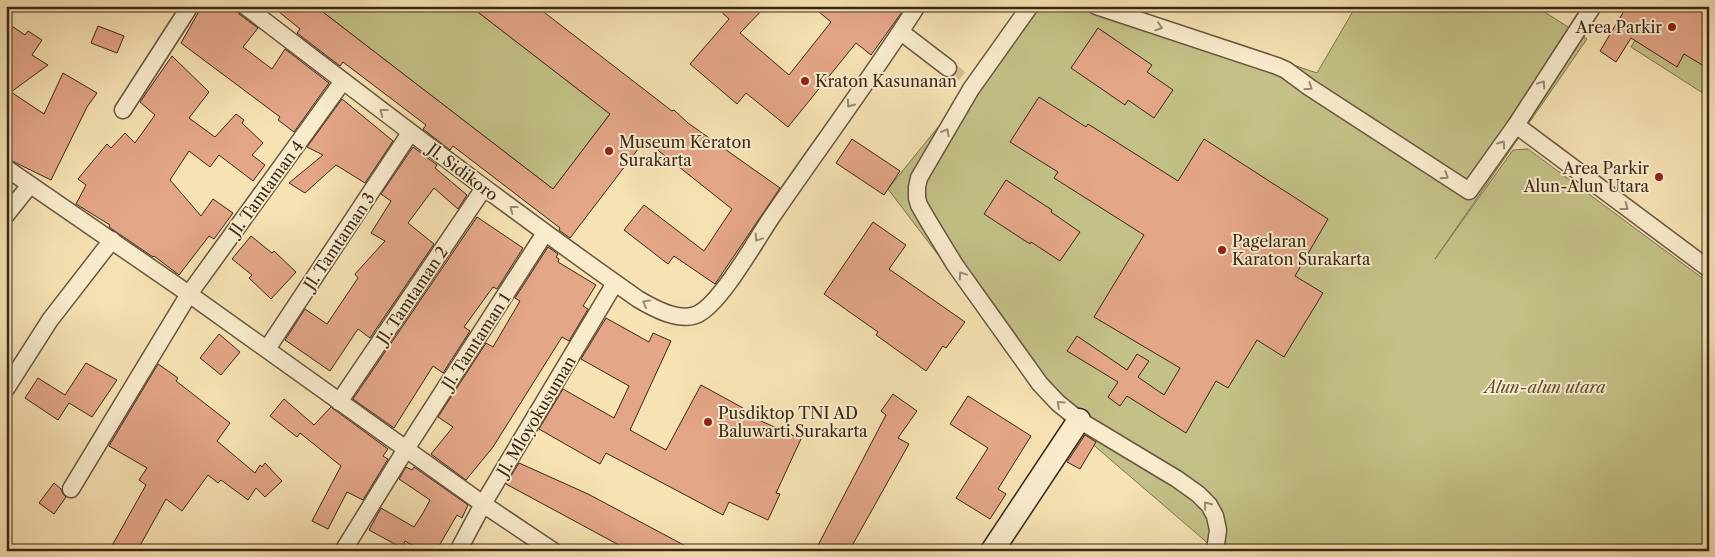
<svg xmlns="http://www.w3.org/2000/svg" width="1715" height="557" font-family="'Libre Caslon Text',serif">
	<rect width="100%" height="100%" fill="#f6e2b2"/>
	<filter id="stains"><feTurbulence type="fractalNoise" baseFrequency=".004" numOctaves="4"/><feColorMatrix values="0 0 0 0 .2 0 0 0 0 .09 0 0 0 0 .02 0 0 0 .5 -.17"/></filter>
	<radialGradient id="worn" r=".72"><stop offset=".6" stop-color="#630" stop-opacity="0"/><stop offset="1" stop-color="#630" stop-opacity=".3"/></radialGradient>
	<g fill="#c3c187" stroke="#7e7450">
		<polygon points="315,6 470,6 610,114 553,189"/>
		<polygon points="1036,6 1114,6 1129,10 1317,73 1356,6 1535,6 1587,39 1435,259 1513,150 1528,149 1709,283 1709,551 1217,551 1062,418 888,189"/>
		<polygon points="1656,6 1709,6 1709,97 1631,47"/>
	</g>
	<g fill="#e3a687" stroke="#3a2718">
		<polygon points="202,6 235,6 239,14 258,28 243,47 272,69 285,49 329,83 294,132 278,120 280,117 181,43"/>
		<polygon points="262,6 315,6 553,189 610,114 470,6 536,6 672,111 674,110 688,123 780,188 715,284 674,256 668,264 624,230 644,205 704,251 732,209 645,140 570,238 559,230 560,228 453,146 450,150 423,129 426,125 343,62 340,66 297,33 300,29 273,7 269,12"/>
		<polygon points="715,6 766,6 740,33 789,75 831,22 812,6 895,6 902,12 871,55 856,43 788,127 746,93 737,104 690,64 729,19"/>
		<polygon points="1627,6 1709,6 1709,69 1684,54 1677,67 1631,38 1616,62 1600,51"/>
		<polygon points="6,22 25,35 28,31 42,40 32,55 48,65 11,92 44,114 63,73 97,93 87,107 51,180 6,158"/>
		<polygon points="98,26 124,36 117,53 91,43"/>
		<polygon points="1098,28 1152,65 1147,72 1173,90 1154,118 1128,100 1125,105 1071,68"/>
		<polygon points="172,56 209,92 189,118 215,137 236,114 244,120 242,123 263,143 252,155 265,165 253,181 219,155 210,167 189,151 170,180 201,216 213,199 233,213 214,239 209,236 179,275 154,256 153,257 109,227 110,225 76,204 86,185 78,179 107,144 111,148 125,133 135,143 155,115 140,102"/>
		<polygon points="1039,97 1086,127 1088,124 1178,181 1204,139 1328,219 1295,276 1323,293 1284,357 1257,340 1228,388 1216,381 1186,433 1127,396 1120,406 1108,397 1118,382 1067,351 1077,336 1127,370 1137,354 1149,361 1138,377 1164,395 1180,368 1094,317 1144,235 1054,178 1058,172 1010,142"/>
		<polygon points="342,99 393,141 365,183 336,165 305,193 289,183 323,155 307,147"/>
		<polygon points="852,139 900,171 884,195 836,163"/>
		<polygon points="413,147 437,165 435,168 467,195 458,209 434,188 408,223 434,244 370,338 358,329 330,371 285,340 305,309 327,324 358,278 355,274 385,241 371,233 391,201 381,194"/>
		<polygon points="1006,180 1052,210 1051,212 1080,232 1060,261 1031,242 1030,244 984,214"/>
		<polygon points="477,217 523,248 497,289 493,287 464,327 470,331 443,373 433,366 394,428 353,399"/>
		<polygon points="873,222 906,245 889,269 965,322 946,348 943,346 926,371 876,335 878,332 824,294"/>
		<polygon points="251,236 272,253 274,251 296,272 271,299 249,278 252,275 232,259"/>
		<polygon points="548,247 558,254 556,257 559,259 558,262 596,285 583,306 588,309 569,341 562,337 493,447 466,480 431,454 453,427 438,417 486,343 493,347 520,301 515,298"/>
		<polygon points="606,318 649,342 653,333 671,341 630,430 666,450 701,385 743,408 741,412 801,439 776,493 780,494 768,520 729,502 723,515 606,453 600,464 539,429 563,389 614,418 629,386 581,359"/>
		<polygon points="219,334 240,352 221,375 200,358"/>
		<polygon points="86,363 117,380 92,417 69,403 58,420 25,398 38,378 65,395"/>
		<polygon points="158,364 178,378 176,381 230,423 217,441 255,473 260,465 262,467 265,463 282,481 265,497 256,488 248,500 221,480 218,483 208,475 182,511 166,499 137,551 109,551 146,485 139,480 147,468 109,446"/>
		<polygon points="893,394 917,411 898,438 909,444 849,551 815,551 886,415 881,411"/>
		<polygon points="968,396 1031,436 998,489 1006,494 990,519 956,498 988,448 950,424"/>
		<polygon points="284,399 314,425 331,407 388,449 383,456 388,459 363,500 347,492 328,529 312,521 341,466 300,433 297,437 270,416"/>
		<polygon points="1085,435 1096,442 1080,469 1067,462"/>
		<polygon points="519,463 588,494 695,551 630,551 506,484"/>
		<polygon points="406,467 412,470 414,467 468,505 462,518 457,515 436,551 423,551 405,541 402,548 369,530 381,508 414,527 423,513 430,500 399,479"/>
		<polygon points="54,483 61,489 63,494 66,497 54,514 39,503"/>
	</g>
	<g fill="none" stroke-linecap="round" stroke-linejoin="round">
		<polyline stroke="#d0bd93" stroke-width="16" stroke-dasharray="16 8" stroke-linecap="butt" points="948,68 961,79"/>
		<defs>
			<g id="street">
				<path d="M245,6c130,99 259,199 393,293 15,9 42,24 60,15 24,-12 59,-76 75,-99 48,-70 99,-138 144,-209"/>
				<polyline points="1030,6 971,89 919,178 917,187 917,198 919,205 927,219 955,265 1040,384 1058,403 1079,420 1177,479 1198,494 1209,505 1215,516 1218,530 1215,551"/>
				<polyline points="1096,6 1277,66 1286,70 1309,87 1469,191 1516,125 1593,6"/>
				<polyline points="901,32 948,68"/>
				<polyline points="123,110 190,6"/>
				<polyline points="1516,125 1709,269"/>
				<polyline points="6,168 189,294 483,504 553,551"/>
				<polyline points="6,215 30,185"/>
				<polyline points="267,349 410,133"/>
				<polyline points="6,389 50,320 112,240"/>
				<polyline points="339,402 484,188"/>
				<polyline points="71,489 189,294 343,81"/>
				<polyline points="343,551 406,449 545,233"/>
				<polyline points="458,551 483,504 615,283"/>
			</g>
			<polyline id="secondary" points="992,551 1079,420"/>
		</defs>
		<use href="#street" stroke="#69563e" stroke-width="19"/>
		<use href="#secondary" stroke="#3a2718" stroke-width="25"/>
		<use href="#street" stroke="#f9eccd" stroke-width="16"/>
		<use href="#secondary" stroke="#f9eccd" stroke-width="22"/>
	</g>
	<defs><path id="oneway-chevron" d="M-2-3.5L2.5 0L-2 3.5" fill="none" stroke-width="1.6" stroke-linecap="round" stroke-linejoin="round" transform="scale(1.25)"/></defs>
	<g stroke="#9a8a72">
		<use href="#oneway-chevron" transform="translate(1159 27) rotate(18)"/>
		<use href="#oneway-chevron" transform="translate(1542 84) rotate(-56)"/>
		<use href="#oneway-chevron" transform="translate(1309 87) rotate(35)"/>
		<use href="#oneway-chevron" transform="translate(850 104) rotate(125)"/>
		<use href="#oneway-chevron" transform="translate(383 112) rotate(-142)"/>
		<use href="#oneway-chevron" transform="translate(946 132) rotate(-60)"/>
		<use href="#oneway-chevron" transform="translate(1502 144) rotate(-55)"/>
		<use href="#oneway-chevron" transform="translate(1445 176) rotate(33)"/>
		<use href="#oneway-chevron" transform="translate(1625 207) rotate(37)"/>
		<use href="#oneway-chevron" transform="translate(513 209) rotate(-143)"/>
		<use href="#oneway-chevron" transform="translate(758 238) rotate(124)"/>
		<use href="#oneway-chevron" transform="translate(962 275) rotate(-124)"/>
		<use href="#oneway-chevron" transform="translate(646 303) rotate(-151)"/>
		<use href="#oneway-chevron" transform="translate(1060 404) rotate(-138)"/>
		<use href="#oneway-chevron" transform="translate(1207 505) rotate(-128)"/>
	</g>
	<g fill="#8f2418" stroke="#f9eccd" stroke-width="2">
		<circle cx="1672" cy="27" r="5"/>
		<circle cx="805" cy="81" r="5"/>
		<circle cx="609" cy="151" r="5"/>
		<circle cx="1659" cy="177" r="5"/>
		<circle cx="1222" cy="250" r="5"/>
		<circle cx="708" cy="422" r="5"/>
	</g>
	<g text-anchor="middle" stroke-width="4" stroke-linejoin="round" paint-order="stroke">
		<g font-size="16" fill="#3a2718" stroke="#f9eccd" text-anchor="start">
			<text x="1662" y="33" text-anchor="end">Area Parkir</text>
			<text x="815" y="87">Kraton Kasunanan</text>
			<text x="619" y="148">Museum Keraton<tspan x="619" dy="18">Surakarta</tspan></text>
			<text x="1649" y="174" text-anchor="end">Area Parkir<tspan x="1649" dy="18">Alun-Alun Utara</tspan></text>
			<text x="1232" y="247">Pagelaran<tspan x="1232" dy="18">Karaton Surakarta</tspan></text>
			<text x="718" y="419">Pusdiktop TNI AD<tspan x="718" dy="18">Baluwarti Surakarta</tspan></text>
		</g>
		<g font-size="16" fill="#3a2718" stroke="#f9eccd">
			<text transform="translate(463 172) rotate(37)" y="6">Jl. Sidikoro</text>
			<text transform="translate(266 188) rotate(-54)" y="6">Jl. Tamtaman 4</text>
			<text transform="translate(339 241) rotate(-56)" y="6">Jl. Tamtaman 3</text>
			<text transform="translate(412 295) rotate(-56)" y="6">Jl. Tamtaman 2</text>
			<text transform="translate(476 341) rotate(-57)" y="6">Jl. Tamtaman 1</text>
			<text transform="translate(536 416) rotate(-59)" y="6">Jl. Mloyokusuman</text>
		</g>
		<g font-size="16" font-style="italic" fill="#5c4e34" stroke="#f9eccd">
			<text x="1545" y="393">Alun-alun utara</text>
		</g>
	</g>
	<rect width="1715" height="557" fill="none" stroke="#f6e2b2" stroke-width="25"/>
	<rect x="8" y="8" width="1700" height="542" fill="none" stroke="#3a2718" stroke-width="2.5"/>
	<rect x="12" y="12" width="1690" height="532" fill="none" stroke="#3a2718"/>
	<rect width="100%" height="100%" filter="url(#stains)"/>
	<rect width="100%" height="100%" fill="url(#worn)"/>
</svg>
